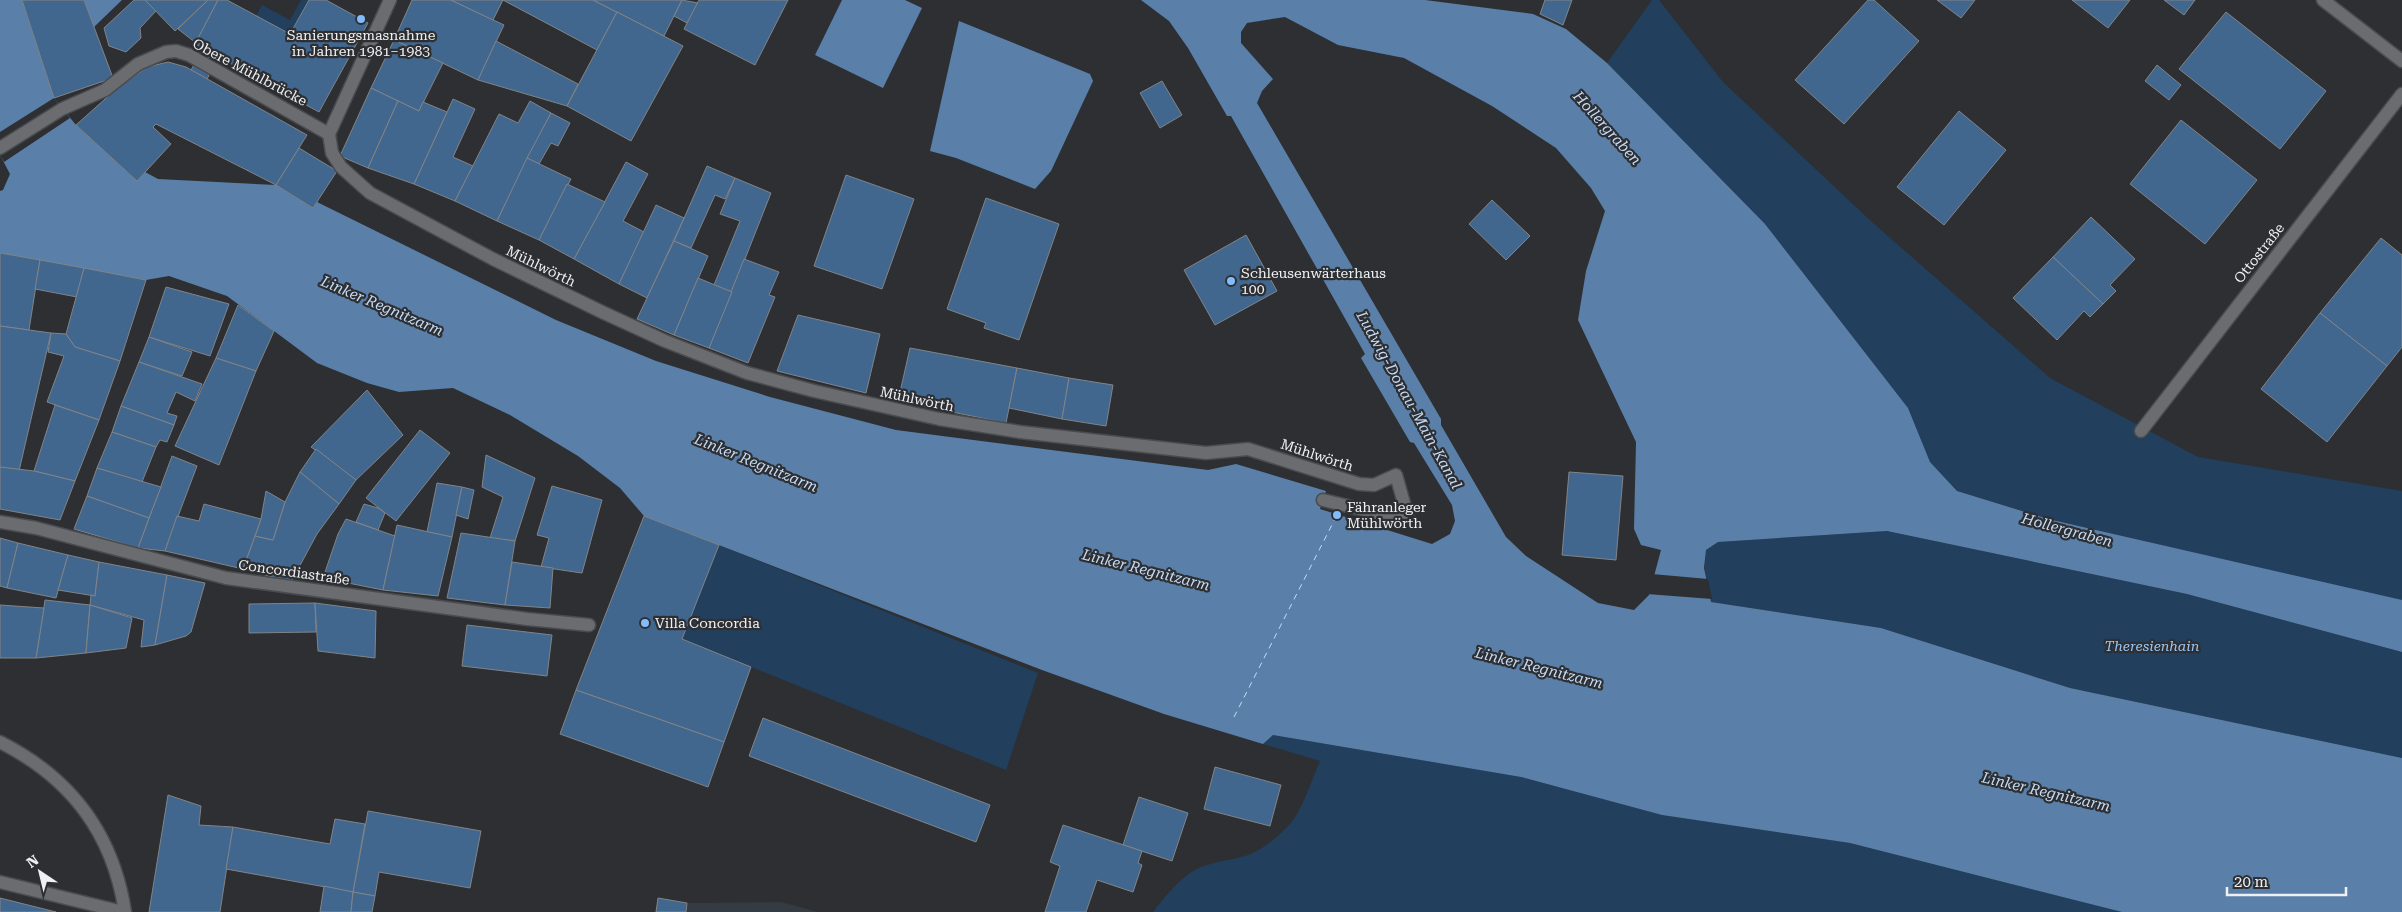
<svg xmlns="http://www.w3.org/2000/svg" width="2402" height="912" font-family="'Roboto Serif',serif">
	<rect width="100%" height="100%" fill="#2d2f32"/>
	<polygon fill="#353b42" points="781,902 818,912 686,912 687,903"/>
	<g fill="#223f5d">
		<polygon points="301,0 309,0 290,34 256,16 262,5 290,20"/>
		<polygon points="1652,0 1659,0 1723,82 1873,223 2050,378 2198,457 2402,491 2402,601 2048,519 1957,491 1930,462 1908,408 1765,224 1607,63"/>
		<path d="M1887,531l300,63 215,58v106l-332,-70 -189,-60 -170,-26c-7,-17 -7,-35 -5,-52l12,-8z"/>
		<polygon points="719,545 1038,673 1006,770 682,639"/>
		<path d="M1273,735l248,42 141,38 188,28 272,69h-969c12,-15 24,-31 40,-41 17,-10 37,-10 55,-16 16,-6 31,-19 43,-32 12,-15 21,-44 29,-62l-57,-17z"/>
	</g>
	<g fill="#5a80aa" fill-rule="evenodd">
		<path d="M0,0h22l32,98 22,27 61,56 8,-9 13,7 118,6 37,23 4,-6 239,118 100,41 114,36 126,33 312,40 28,-6 90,27 -6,18 112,35 18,-10 5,-13 -3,-16 -38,-62 -4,-1 -49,-84 4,-4 -134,-238h-4l-39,-68 -19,-27 -28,-21h284l108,14 33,15 41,34 158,161 143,184 22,54 27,29 91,28 354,81v52l-215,-58 -300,-63 -169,11 -12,8 -2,18 7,34 170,26 189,60 332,70v154h-280l-272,-69 -188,-28 -141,-38 -248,-42 -10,9 -99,-30 -122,-44 -398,-154 -24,-28 -42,-32 -68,-41 -57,-27 -54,4 -32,-9 -50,-20 -90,-67 -58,-20 -23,4 -146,-27v-62l3,-1 7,-16 -10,-19zM1285,17l53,28 66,13 88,48 64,42 35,40 14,23 -19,60 -8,49 58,122 -2,87 7,16 20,5 -12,45 -15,15 -36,-7 -72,-47 -20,-19 -65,-112v-6l-184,-316 5,-12 11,-12 -32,-36v-11l6,-9z"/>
		<polygon points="84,0 122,0 94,27"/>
		<polygon points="842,0 905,0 922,8 883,88 815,55"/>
		<polygon points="959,21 1090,74 1093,81 1051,171 1035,189 956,158 930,151"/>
	</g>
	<g fill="#2d2f32">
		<polygon points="54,98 70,118 4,162 0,155 0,132"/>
		<polygon points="1652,574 1708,579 1712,599 1647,594"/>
	</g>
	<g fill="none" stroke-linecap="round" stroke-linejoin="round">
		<polyline stroke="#c5dbf5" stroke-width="1" stroke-dasharray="6 5" stroke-linecap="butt" points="1234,717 1337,515"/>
	</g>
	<g fill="#42678f" stroke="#818487">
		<polygon points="22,0 84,0 113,78 54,98"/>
		<polygon points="134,0 145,0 156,11 140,28 141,38 126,52 109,46 104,28"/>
		<polygon points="145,0 208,0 175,31"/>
		<polygon points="208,0 218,0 196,43 178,29"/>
		<polygon points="218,0 227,0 290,34 309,0 326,0 368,23 319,112 195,44"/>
		<polygon points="412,0 451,0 504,25 478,80 394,40"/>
		<polygon points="451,0 503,0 493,20"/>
		<polygon points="503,0 593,0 617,12 597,50"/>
		<polygon points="593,0 682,0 664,36"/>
		<polygon points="682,0 698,3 687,23 674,16"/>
		<polygon points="699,0 788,0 755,65 684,29"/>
		<polygon points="1545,0 1572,0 1563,25 1540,14"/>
		<polygon points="1868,0 1874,0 1919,41 1844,124 1795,80"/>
		<polygon points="1937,0 1975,0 1961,18"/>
		<polygon points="2072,0 2130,0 2108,28"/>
		<polygon points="2164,0 2195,0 2184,15"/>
		<polygon points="617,12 683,46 631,141 567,106"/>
		<polygon points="2226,12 2326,91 2280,149 2179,69"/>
		<polygon points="394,40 443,63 419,111 371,88"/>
		<polygon points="496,41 578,84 567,106 478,80"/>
		<polygon points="203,49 219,57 207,79 191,70"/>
		<polygon points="168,62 186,67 307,135 276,185 156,124 153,127 171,144 137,181 76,125 114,91 147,67"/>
		<polygon points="2157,65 2181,85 2169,100 2145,81"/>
		<polygon points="1162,81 1182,115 1160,128 1140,93"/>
		<polygon points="371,88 398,101 368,168 340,156"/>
		<polygon points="453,99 475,109 453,157 473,166 455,201 414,184"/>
		<polygon points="398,101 419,111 423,102 447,112 414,184 368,168"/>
		<polygon points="530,101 551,113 497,221 455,201 499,114 518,123"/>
		<polygon points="1959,111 2006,150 1944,225 1897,187"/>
		<polygon points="551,113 570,123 558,146 551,143 539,164 527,158"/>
		<polygon points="2181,120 2257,180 2205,244 2130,184"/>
		<polygon points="299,148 337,171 313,208 276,185"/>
		<polygon points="527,158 571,179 539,240 497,221"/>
		<polygon points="626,162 648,174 623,221 644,232 619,284 574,259"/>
		<polygon points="707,166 735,178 725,199 715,195 691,248 674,241"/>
		<polygon points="846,175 914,199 882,289 814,266"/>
		<polygon points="735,178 771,193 732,292 714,285 740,221 720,214"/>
		<polygon points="567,184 605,202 574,259 539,240"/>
		<polygon points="986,198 1059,224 1019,340 984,328 986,323 947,309"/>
		<polygon points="1492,200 1530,236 1506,260 1469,224"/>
		<polygon points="656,205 684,218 647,298 619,284"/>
		<polygon points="2091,217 2135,259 2110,285 2116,291 2103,304 2053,257"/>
		<polygon points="1246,235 1277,291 1215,325 1184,270"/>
		<polygon points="2381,238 2402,255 2402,347 2387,366 2320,313"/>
		<polygon points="674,241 708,256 674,335 637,319"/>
		<polygon points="0,253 40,260 29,330 0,326"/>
		<polygon points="2053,257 2103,304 2090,317 2084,311 2057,340 2013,298"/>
		<polygon points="744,259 779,272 769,295 775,297 748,363 709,348"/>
		<polygon points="40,260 84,268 77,297 35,289"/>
		<polygon points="84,268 146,280 120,361 75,347 66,334"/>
		<polygon points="698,278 732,292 709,348 674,335"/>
		<polygon points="166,287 229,304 210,356 149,337"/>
		<polygon points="238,305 274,331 256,371 216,358"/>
		<polygon points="2320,313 2387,366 2327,442 2261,389"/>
		<polygon points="798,315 880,334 866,393 777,371"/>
		<polygon points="0,326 51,333 19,471 0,467"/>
		<polygon points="51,333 66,334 75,347 120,361 99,420 47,402 64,356 48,352"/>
		<polygon points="149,337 192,352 182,376 139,362"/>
		<polygon points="910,348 1017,368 1006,423 898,401"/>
		<polygon points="216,358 256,371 219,465 175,446"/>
		<polygon points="139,362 202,384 195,401 176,392 167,413 177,416 174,425 121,406"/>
		<polygon points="1017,368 1069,378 1062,419 1009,408"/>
		<polygon points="1069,378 1113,385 1106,426 1062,419"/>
		<polygon points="367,390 403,435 356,480 311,447"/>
		<polygon points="55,405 99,420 75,481 34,471"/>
		<polygon points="121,406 174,425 167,442 160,440 156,447 112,432"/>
		<polygon points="420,430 450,453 396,521 366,498"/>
		<polygon points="112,432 156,447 142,482 97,468"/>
		<polygon points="316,449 356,480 339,504 300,472"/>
		<polygon points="486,455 535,478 515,541 490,538 503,497 482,487"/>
		<polygon points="172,456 197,466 165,551 138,548"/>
		<polygon points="0,467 34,471 75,481 60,520 0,509"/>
		<polygon points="97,468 161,487 149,518 87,496"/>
		<polygon points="300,472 339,504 317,534 291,582 243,569 255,536 273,540 285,502"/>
		<polygon points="1569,472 1623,476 1616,560 1562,555"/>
		<polygon points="437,483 462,487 452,537 427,532"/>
		<polygon points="552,486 602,500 582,573 541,567 549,538 537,535"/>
		<polygon points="462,487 474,490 468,519 456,515"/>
		<polygon points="266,491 285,502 273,540 255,536 261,519"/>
		<polygon points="87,496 149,518 138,548 74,529"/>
		<polygon points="204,504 261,519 243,569 165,551 177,516 199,521"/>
		<polygon points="364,504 378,508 385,513 378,530 356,522"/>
		<polygon points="644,516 719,545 682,639 751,667 724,742 576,690"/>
		<polygon points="346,519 395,536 383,590 323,578 338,534"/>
		<polygon points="397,525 452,537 438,596 383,590"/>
		<polygon points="461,533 515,541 505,605 447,598"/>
		<polygon points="0,538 18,543 7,588 0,586"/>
		<polygon points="18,543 68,555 56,598 7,588"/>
		<polygon points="68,555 99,562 95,596 58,590"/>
		<polygon points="99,562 167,575 155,645 141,647 144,620 90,605 91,595 95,596"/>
		<polygon points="512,562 553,568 550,608 505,605"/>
		<polygon points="167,575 205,583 191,632 186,636 155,645"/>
		<polygon points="45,600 90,605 86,653 36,658"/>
		<polygon points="315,603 316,632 249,633 249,604"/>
		<polygon points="315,603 376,611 375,658 318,651"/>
		<polygon points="0,605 44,608 36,658 0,658"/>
		<polygon points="90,605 132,618 126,648 86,653"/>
		<polygon points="467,625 552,635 547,676 462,666"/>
		<polygon points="576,690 724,742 708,787 560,734"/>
		<polygon points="763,718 990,805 976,842 749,756"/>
		<polygon points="1215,767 1281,785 1270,826 1204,809"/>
		<polygon points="168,795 201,806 199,825 233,827 220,912 149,912"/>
		<polygon points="1139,797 1188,813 1172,861 1123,845"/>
		<polygon points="368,811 481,831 470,888 379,872 375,896 353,892"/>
		<polygon points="335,819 365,824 353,892 226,869 233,827 330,844"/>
		<polygon points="1063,825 1142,851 1138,863 1142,865 1133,892 1097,880 1086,912 1045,912 1060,866 1050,862"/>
		<polygon points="324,886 353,892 351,912 320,912"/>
		<polygon points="353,892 375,896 372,912 351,912"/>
		<polygon points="0,898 56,912 0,912"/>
		<polygon points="658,898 687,903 686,912 656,912"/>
	</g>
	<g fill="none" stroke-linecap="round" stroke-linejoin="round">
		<defs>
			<g id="minor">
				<polyline points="390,0 329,134 332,153 341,167 370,193 493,259 602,312 665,341 747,373 814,391 939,419 1020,432 1206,453 1248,449 1359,484 1374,485 1396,475 1409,521 1323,500"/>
				<polyline points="2323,0 2402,61"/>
				<polyline points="0,148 62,109 105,90 138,64 166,52 176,51 189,55 329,134"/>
				<polyline points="2141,431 2402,94"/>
				<polyline points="0,522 36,528 226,578 527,619 589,625"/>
				<path d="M0,742c71,36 113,91 125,170"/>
				<polyline points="0,882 123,912"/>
			</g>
		</defs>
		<use href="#minor" stroke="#494b4e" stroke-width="15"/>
		<use href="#minor" stroke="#6a6c6f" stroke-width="12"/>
	</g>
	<g fill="#83bcfb" stroke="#2d2f32" stroke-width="2">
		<circle cx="361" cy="19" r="5"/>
		<circle cx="1231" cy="281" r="5"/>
		<circle cx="1337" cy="515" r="5"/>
		<circle cx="645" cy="623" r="5"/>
	</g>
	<g text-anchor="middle" stroke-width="4.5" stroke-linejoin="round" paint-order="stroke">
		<g font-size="14" fill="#eef0f2" stroke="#2d2f32" text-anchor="start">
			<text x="361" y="40" text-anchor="middle">Sanierungsmasnahme<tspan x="361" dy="16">in Jahren 1981–1983</tspan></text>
			<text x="1241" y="278">Schleusenwärterhaus<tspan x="1241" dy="16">100</tspan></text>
			<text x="1347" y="512">Fähranleger<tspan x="1347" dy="16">Mühlwörth</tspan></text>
			<text x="655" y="628">Villa Concordia</text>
		</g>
		<g font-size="14" fill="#eef0f2" stroke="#2d2f32">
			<text transform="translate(250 72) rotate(28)" y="5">Obere Mühlbrücke</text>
			<text transform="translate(2259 253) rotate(-52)" y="5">Ottostraße</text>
			<text transform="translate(541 266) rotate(26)" y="5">Mühlwörth</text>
			<text transform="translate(917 399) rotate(12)" y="5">Mühlwörth</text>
			<text transform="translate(1317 455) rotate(18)" y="5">Mühlwörth</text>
			<text transform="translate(294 572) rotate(8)" y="5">Concordiastraße</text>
		</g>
		<g font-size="14" font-style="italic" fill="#9ac7f9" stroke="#2d2f32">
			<text x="2152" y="651">Theresienhain</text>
		</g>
		<g font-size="15" font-style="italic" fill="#c5dbf5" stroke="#2d2f32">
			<text transform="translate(1607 128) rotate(48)" y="5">Hollergraben</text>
			<text transform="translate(382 306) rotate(23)" y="5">Linker Regnitzarm</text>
			<text transform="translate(1409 400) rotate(61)" y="5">Ludwig-Donau-Main-Kanal</text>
			<text transform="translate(756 463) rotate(22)" y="5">Linker Regnitzarm</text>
			<text transform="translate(2067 530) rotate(15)" y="5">Hollergraben</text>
			<text transform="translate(1146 570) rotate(14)" y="5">Linker Regnitzarm</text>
			<text transform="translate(1539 668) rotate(14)" y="5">Linker Regnitzarm</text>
			<text transform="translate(2046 792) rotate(13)" y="5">Linker Regnitzarm</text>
		</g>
	</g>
	<g transform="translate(40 872) rotate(325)" stroke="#2d2f32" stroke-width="4" paint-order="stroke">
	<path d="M0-4L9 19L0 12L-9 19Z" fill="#eef0f2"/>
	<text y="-8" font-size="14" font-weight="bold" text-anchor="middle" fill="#eef0f2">N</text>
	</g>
	<path d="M2227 887v8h119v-8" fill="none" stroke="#eef0f2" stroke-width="2.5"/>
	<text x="2234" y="887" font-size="15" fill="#eef0f2" stroke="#2d2f32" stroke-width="4" paint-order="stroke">20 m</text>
</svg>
